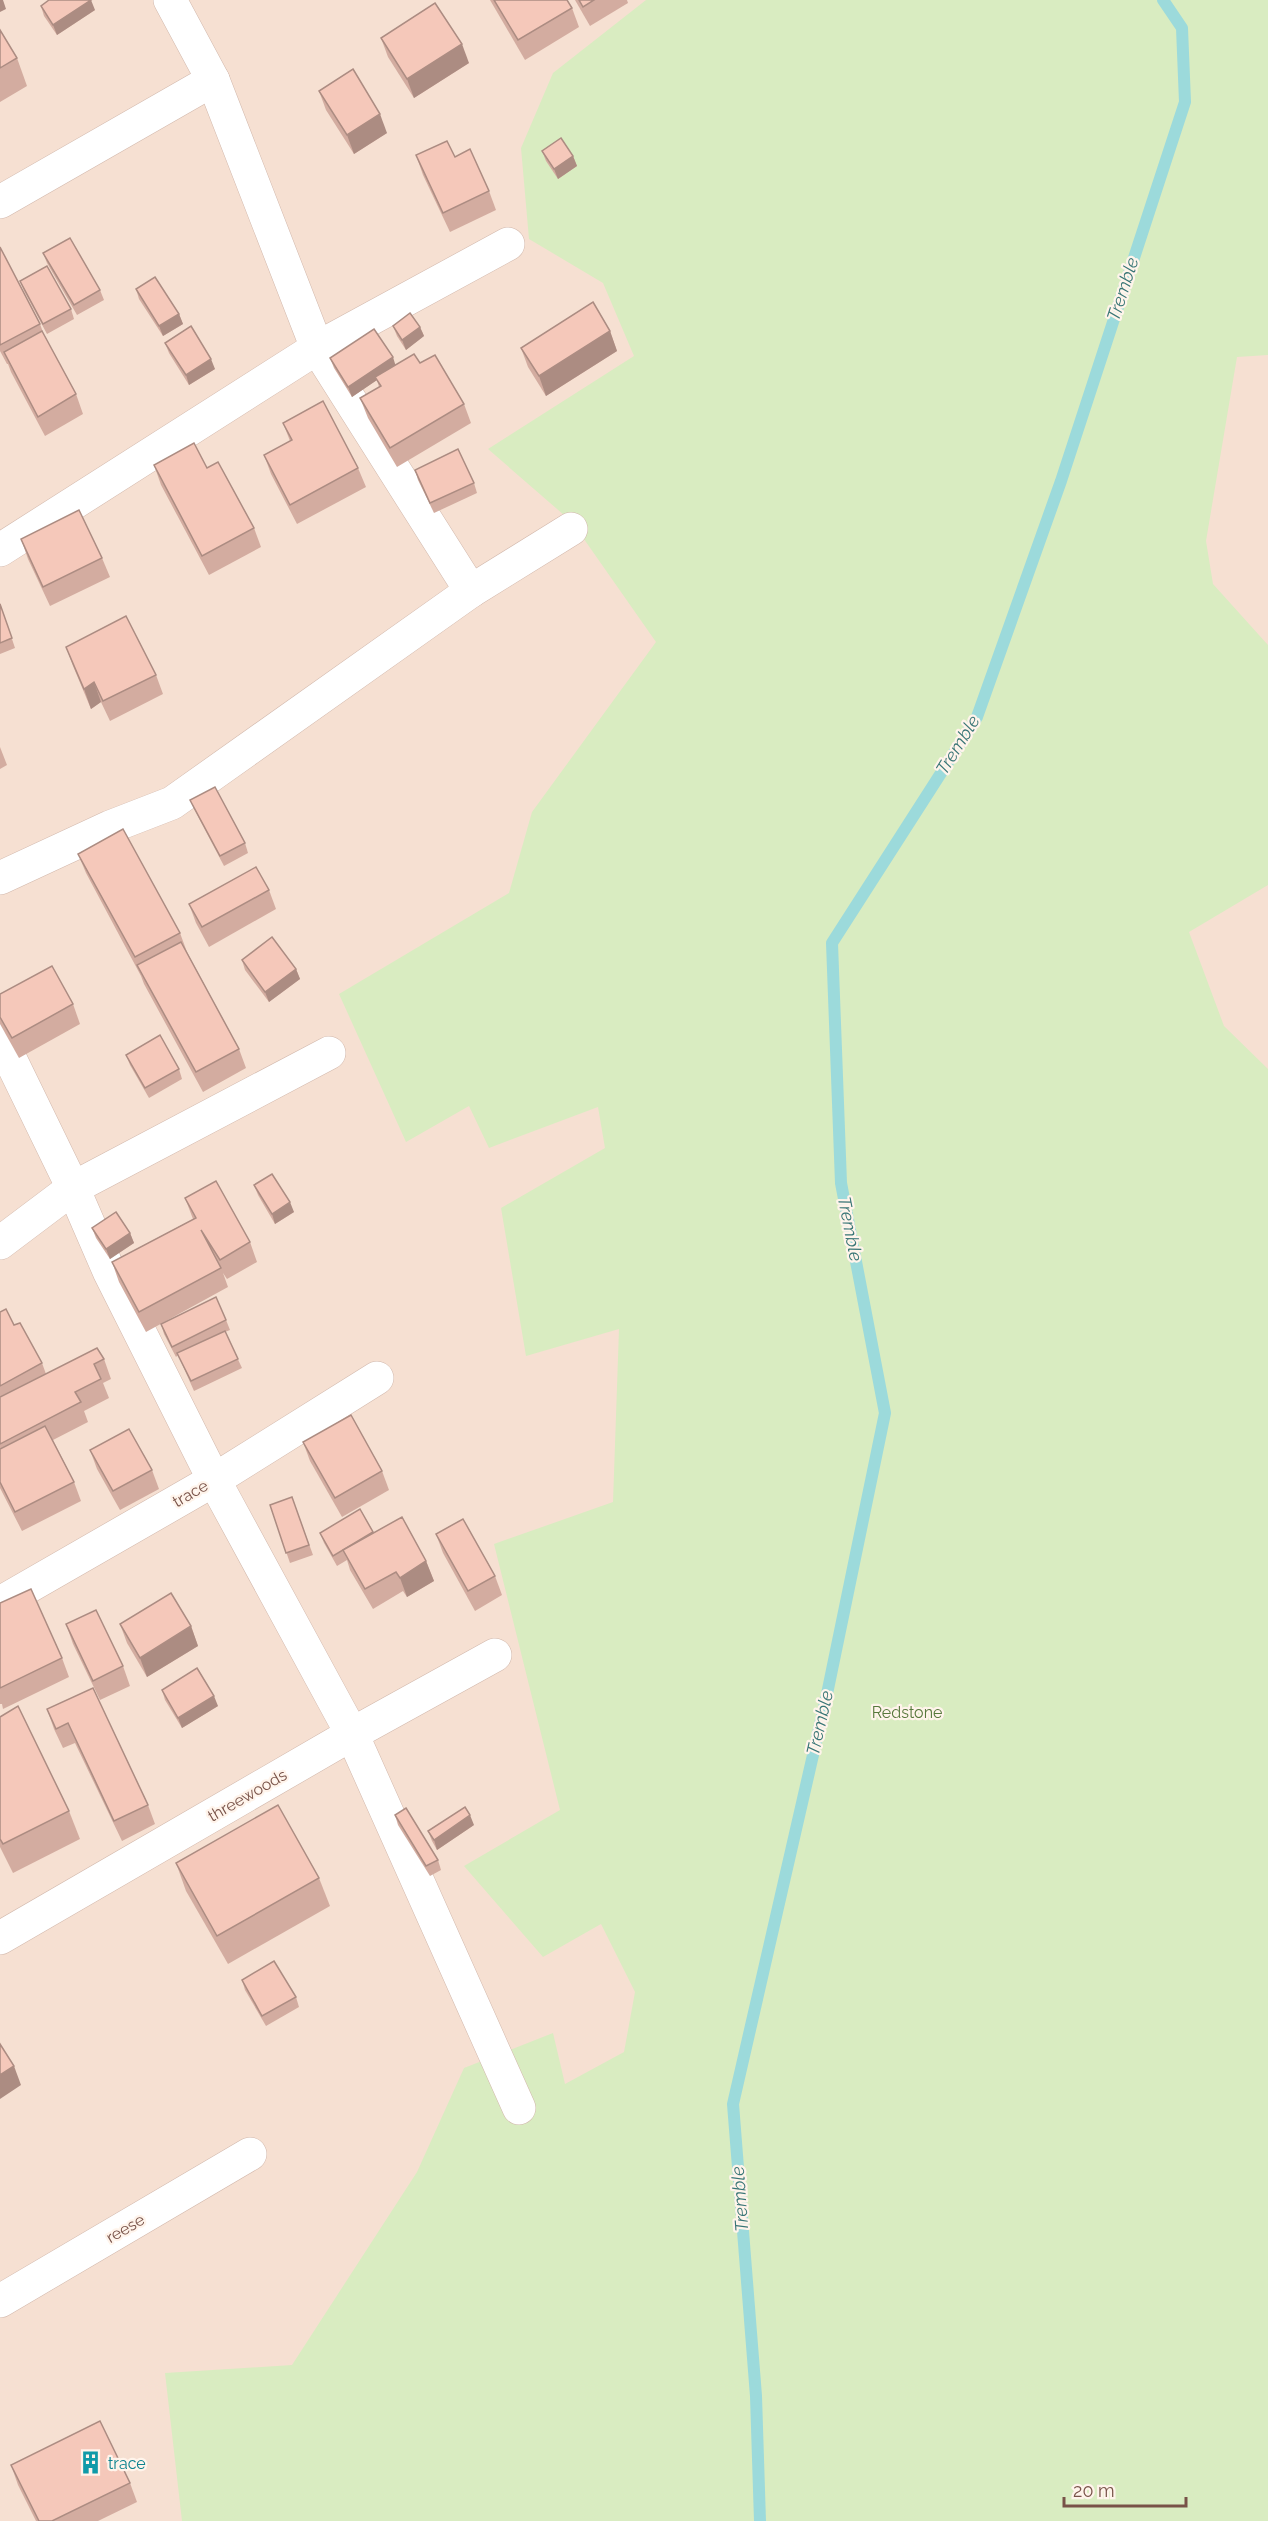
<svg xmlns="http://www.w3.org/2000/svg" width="1268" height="2521" font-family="Raleway,sans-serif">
	<rect width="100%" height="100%" fill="#fef0e4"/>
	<rect fill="#f6e0d2" x="0" y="0" width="1268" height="2521"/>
	<polygon fill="#d9ecc1" points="646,0 1268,0 1268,355 1237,357 1206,541 1213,584 1268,645 1268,885 1189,932 1224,1026 1268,1069 1268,2521 182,2521 165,2373 292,2365 417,2172 464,2068 553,2033 565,2084 624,2052 635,1992 601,1924 543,1957 464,1866 560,1810 494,1544 613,1502 619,1329 526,1356 501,1208 605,1148 598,1107 489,1148 469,1106 406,1142 339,994 509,893 532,812 656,642 572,522 488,449 634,356 603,283 529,239 521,148 553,73"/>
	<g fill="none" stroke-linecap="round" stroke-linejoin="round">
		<polyline stroke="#9cdadb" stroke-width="12" points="760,2521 756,2396 733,2104 827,1694 885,1413 841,1183 832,943 977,717 1061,481 1185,102 1182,28 1163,0"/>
		<defs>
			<g id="street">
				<polyline points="170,0 213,80 317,348 471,591"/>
				<polyline points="0,202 213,80"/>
				<polyline points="0,550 317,348 508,244"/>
				<polyline points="0,878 110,827 172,803 471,591 571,529"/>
				<polyline points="0,1038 73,1188 109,1271 214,1480 352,1734 519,2108"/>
				<polyline points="0,1243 73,1188 329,1053"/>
				<polyline points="0,1603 214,1480 377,1378"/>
				<polyline points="0,1938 352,1734 495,1655"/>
				<polyline points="0,2301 250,2154"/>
			</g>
		</defs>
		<use href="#street" stroke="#d2b8ac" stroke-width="34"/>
		<use href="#street" stroke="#fff" stroke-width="33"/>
	</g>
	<g fill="#d3aca0">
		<polygon points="490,0 567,0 572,8 579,27 525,60"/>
		<polygon points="575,0 627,0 628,3 590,26"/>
		<polygon points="41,6 95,10 57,35 44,16"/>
		<polygon points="0,30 17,58 27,86 0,102"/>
		<polygon points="381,38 469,63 414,98 388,57"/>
		<polygon points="319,91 387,133 354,154 326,110"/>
		<polygon points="542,151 573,156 577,166 558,179 546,161"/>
		<polygon points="416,155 455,157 489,191 496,210 450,232 423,175"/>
		<polygon points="0,247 40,324 44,335 76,394 83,414 45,436 11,372 8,364 7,364 0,351"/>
		<polygon points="43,253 100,290 104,300 77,315 47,263"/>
		<polygon points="20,281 71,309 74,319 47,334 24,291"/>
		<polygon points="136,289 179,314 183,324 163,336 139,299"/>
		<polygon points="393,326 420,327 424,336 406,350 397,336"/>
		<polygon points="610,331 617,351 546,396 528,367 521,348"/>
		<polygon points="165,343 215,369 189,385 169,353"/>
		<polygon points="330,358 395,365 420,363 464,404 471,423 397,467 368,418 360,398 379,387 377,380 352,397 334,368"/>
		<polygon points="283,423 358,468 366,487 297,524 271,474 264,455 290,441"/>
		<polygon points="154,465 207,468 254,528 261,547 209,575 161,485"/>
		<polygon points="415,470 474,483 477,493 434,513 418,480"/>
		<polygon points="21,539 102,558 110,577 50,606 28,559"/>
		<polygon points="0,603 15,648 0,654"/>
		<polygon points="66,647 156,675 163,694 110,721 101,702 91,709 73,666"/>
		<polygon points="0,747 7,765 0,769"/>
		<polygon points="190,800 245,843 248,853 224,866 194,809"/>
		<polygon points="78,854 180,933 187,952 239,1049 246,1068 203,1092 144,984 141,976 86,873"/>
		<polygon points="269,890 276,909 209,947 196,923 189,904"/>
		<polygon points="242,960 296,969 300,979 269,1002 245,970"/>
		<polygon points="0,994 73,1004 80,1024 19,1058 0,1024"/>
		<polygon points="126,1055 179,1069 182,1079 149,1098 130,1065"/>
		<polygon points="254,1185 294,1212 275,1224 258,1195"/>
		<polygon points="185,1198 250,1242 257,1262 227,1279 223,1273 228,1287 146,1332 119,1282 112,1262 193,1219"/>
		<polygon points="92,1228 130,1233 134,1243 110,1259 96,1238"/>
		<polygon points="0,1312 14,1325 42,1363 46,1374 104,1359 111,1379 103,1383 109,1398 84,1411 88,1422 53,1440 74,1482 81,1501 22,1531 0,1488"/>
		<polygon points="226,1320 230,1330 225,1332 242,1368 194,1391 178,1355 176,1357 164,1334 161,1324"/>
		<polygon points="303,1442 382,1471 389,1490 342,1517 310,1461"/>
		<polygon points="90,1450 152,1470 159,1489 120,1510 97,1469"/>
		<polygon points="292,1497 313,1555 290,1563 270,1505"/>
		<polygon points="360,1509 374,1533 426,1561 434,1581 407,1597 403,1591 373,1609 350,1570 347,1560 337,1566 324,1543 320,1533"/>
		<polygon points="436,1534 495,1576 502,1595 475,1611 443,1553"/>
		<polygon points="0,1603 62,1658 69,1677 3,1709 2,1704 0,1704"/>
		<polygon points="66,1624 123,1666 130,1686 100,1700 73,1644"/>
		<polygon points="120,1624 191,1626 198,1646 147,1677 127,1643"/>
		<polygon points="93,1688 148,1805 155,1824 122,1841 75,1743 63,1748 54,1729 47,1709"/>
		<polygon points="162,1690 218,1706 182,1728 165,1700"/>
		<polygon points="0,1717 69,1811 80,1839 13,1873 0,1847"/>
		<polygon points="395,1815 438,1860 441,1870 430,1876 398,1825"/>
		<polygon points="474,1825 437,1850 432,1841 428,1831"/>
		<polygon points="176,1863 319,1878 330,1906 228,1964 186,1891"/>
		<polygon points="242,1980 296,1997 299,2007 266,2026 245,1990"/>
		<polygon points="11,2465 130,2483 137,2502 98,2521 36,2521 18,2485"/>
	</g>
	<g fill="#ac8c82">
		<polygon points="0,0 3,0 6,9 0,12"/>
		<polygon points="91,0 95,10 57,35 53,25"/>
		<polygon points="462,44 469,63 414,98 407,79"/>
		<polygon points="380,114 387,133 354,154 347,135"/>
		<polygon points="573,156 577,166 558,179 554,169"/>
		<polygon points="179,314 183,324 163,336 159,326"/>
		<polygon points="420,327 424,336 406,350 402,340"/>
		<polygon points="610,331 617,351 546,396 539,376"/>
		<polygon points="393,357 396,367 375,377 377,380 352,397 348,387"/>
		<polygon points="211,359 215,369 189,385 186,375"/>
		<polygon points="94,682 101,702 91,709 84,689"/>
		<polygon points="296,969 300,979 269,1002 265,992"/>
		<polygon points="290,1202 294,1212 275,1224 272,1214"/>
		<polygon points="130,1233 134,1243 110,1259 106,1249"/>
		<polygon points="426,1561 434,1581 407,1597 400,1578"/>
		<polygon points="191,1626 198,1646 147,1677 140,1658"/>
		<polygon points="214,1696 218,1706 182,1728 178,1718"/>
		<polygon points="470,1815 474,1825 437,1850 434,1840"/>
		<polygon points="14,2066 21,2085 0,2099 0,2075"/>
	</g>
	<g fill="#f5c8ba" stroke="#ac8c82" stroke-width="1.5">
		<polygon points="49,0 91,0 53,25 41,6"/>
		<polygon points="494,0 567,0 572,8 518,40"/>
		<polygon points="579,0 594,0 583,7"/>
		<polygon points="435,3 462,44 407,79 381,38"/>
		<polygon points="0,30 17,58 0,68"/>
		<polygon points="353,69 380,114 347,135 319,91"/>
		<polygon points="561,138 573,156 554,169 542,151"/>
		<polygon points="447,141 455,157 470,149 489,191 443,213 416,155"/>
		<polygon points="70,238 100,290 74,305 43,253"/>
		<polygon points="0,247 40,324 0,345"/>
		<polygon points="47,266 71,309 43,324 20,281"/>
		<polygon points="155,277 179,314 159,326 136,289"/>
		<polygon points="593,302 610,331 539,376 521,348"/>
		<polygon points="410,313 420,327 402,340 393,326"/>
		<polygon points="191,326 211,359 186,375 165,343"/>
		<polygon points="374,329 393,357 348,387 330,358"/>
		<polygon points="42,331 76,394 38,417 4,352"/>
		<polygon points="414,354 420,363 435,355 464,404 390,448 360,398 381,386 375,377"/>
		<polygon points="323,401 358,468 290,505 264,455 292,440 283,423"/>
		<polygon points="194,443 207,468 218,462 254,528 202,556 154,465"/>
		<polygon points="458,449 474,483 430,503 415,470"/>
		<polygon points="79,510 102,558 43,587 21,539"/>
		<polygon points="0,604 12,638 0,643"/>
		<polygon points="126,616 156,675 103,701 94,682 84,689 66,647"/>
		<polygon points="215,787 245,843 220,856 190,800"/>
		<polygon points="123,829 180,933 135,957 78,854"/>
		<polygon points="256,867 269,890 202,927 189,904"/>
		<polygon points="272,937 296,969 265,992 242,960"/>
		<polygon points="181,942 239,1049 196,1072 137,965"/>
		<polygon points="52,966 73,1004 12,1038 0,1017 0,994"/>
		<polygon points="160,1035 179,1069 145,1088 126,1055"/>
		<polygon points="272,1174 290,1202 272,1214 254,1185"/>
		<polygon points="216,1181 250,1242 220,1260 201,1230 221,1268 139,1312 112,1262 196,1218 185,1198"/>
		<polygon points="116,1212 130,1233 106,1249 92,1228"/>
		<polygon points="216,1297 226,1320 172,1347 161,1324"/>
		<polygon points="6,1309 14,1325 20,1323 42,1363 0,1386 0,1312"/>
		<polygon points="225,1331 238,1359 191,1381 177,1353"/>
		<polygon points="97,1348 104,1359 94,1364 101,1379 75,1392 81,1402 0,1444 0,1397"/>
		<polygon points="351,1415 382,1471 335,1498 303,1442"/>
		<polygon points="45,1426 74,1482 15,1512 0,1482 0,1449"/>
		<polygon points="129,1429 152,1470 113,1491 90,1450"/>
		<polygon points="292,1497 309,1545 286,1553 270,1505"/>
		<polygon points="360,1509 373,1532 333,1556 320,1533"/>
		<polygon points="402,1517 426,1561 400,1578 396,1572 365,1589 343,1550"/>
		<polygon points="463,1519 495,1576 468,1591 436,1534"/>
		<polygon points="31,1589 62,1658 0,1688 0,1603"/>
		<polygon points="171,1593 191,1626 140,1658 120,1624"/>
		<polygon points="96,1610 123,1666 93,1681 66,1624"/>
		<polygon points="197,1668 214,1696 178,1718 162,1690"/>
		<polygon points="93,1688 148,1805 114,1821 68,1723 56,1729 47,1709"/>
		<polygon points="18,1706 69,1811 3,1844 0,1839 0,1717"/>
		<polygon points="278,1805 319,1878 217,1936 176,1863"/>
		<polygon points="465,1807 470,1815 434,1840 428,1831"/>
		<polygon points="406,1808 438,1860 426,1866 395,1815"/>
		<polygon points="274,1961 296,1997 262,2016 242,1980"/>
		<polygon points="0,2044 14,2066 0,2075"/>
		<polygon points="100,2421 130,2483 52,2521 39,2521 11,2465"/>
	</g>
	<defs>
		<symbol id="building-bare" viewBox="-9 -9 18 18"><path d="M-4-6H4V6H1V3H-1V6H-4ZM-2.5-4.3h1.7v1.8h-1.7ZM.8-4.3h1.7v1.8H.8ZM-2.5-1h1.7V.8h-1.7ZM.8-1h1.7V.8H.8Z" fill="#0f9aa8" stroke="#fff4eb" stroke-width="2.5" paint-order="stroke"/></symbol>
	</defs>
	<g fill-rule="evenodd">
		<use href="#building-bare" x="74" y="2446" width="33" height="33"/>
	</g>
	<g text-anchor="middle" stroke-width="4.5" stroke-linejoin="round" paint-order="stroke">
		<g font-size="16" fill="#785248" stroke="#fff4eb">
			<text transform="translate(190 1493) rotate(-30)" y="6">trace</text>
			<text transform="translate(247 1795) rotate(-30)" y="6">threewoods</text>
			<text transform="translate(125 2228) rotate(-30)" y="6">reese</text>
		</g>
		<g font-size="16" fill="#57783c" stroke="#fff4eb">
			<text x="907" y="1718">Redstone</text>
		</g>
		<g font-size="16" fill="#0d838f" stroke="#fff4eb" text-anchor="start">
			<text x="108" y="2469">trace</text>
		</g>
		<g font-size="18" font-style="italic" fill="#387576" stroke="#fff4eb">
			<text transform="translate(1123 289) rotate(-72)" y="6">Tremble</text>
			<text transform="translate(958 745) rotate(-58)" y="6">Tremble</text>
			<text transform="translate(850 1229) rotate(79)" y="6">Tremble</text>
			<text transform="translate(820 1723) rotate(-77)" y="6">Tremble</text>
			<text transform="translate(740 2199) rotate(-94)" y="6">Tremble</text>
		</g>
	</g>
	<path d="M1064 2497v9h122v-9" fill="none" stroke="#785248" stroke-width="3"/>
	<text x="1073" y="2497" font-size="18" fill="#785248" stroke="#fff4eb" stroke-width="4.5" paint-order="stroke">20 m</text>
</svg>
